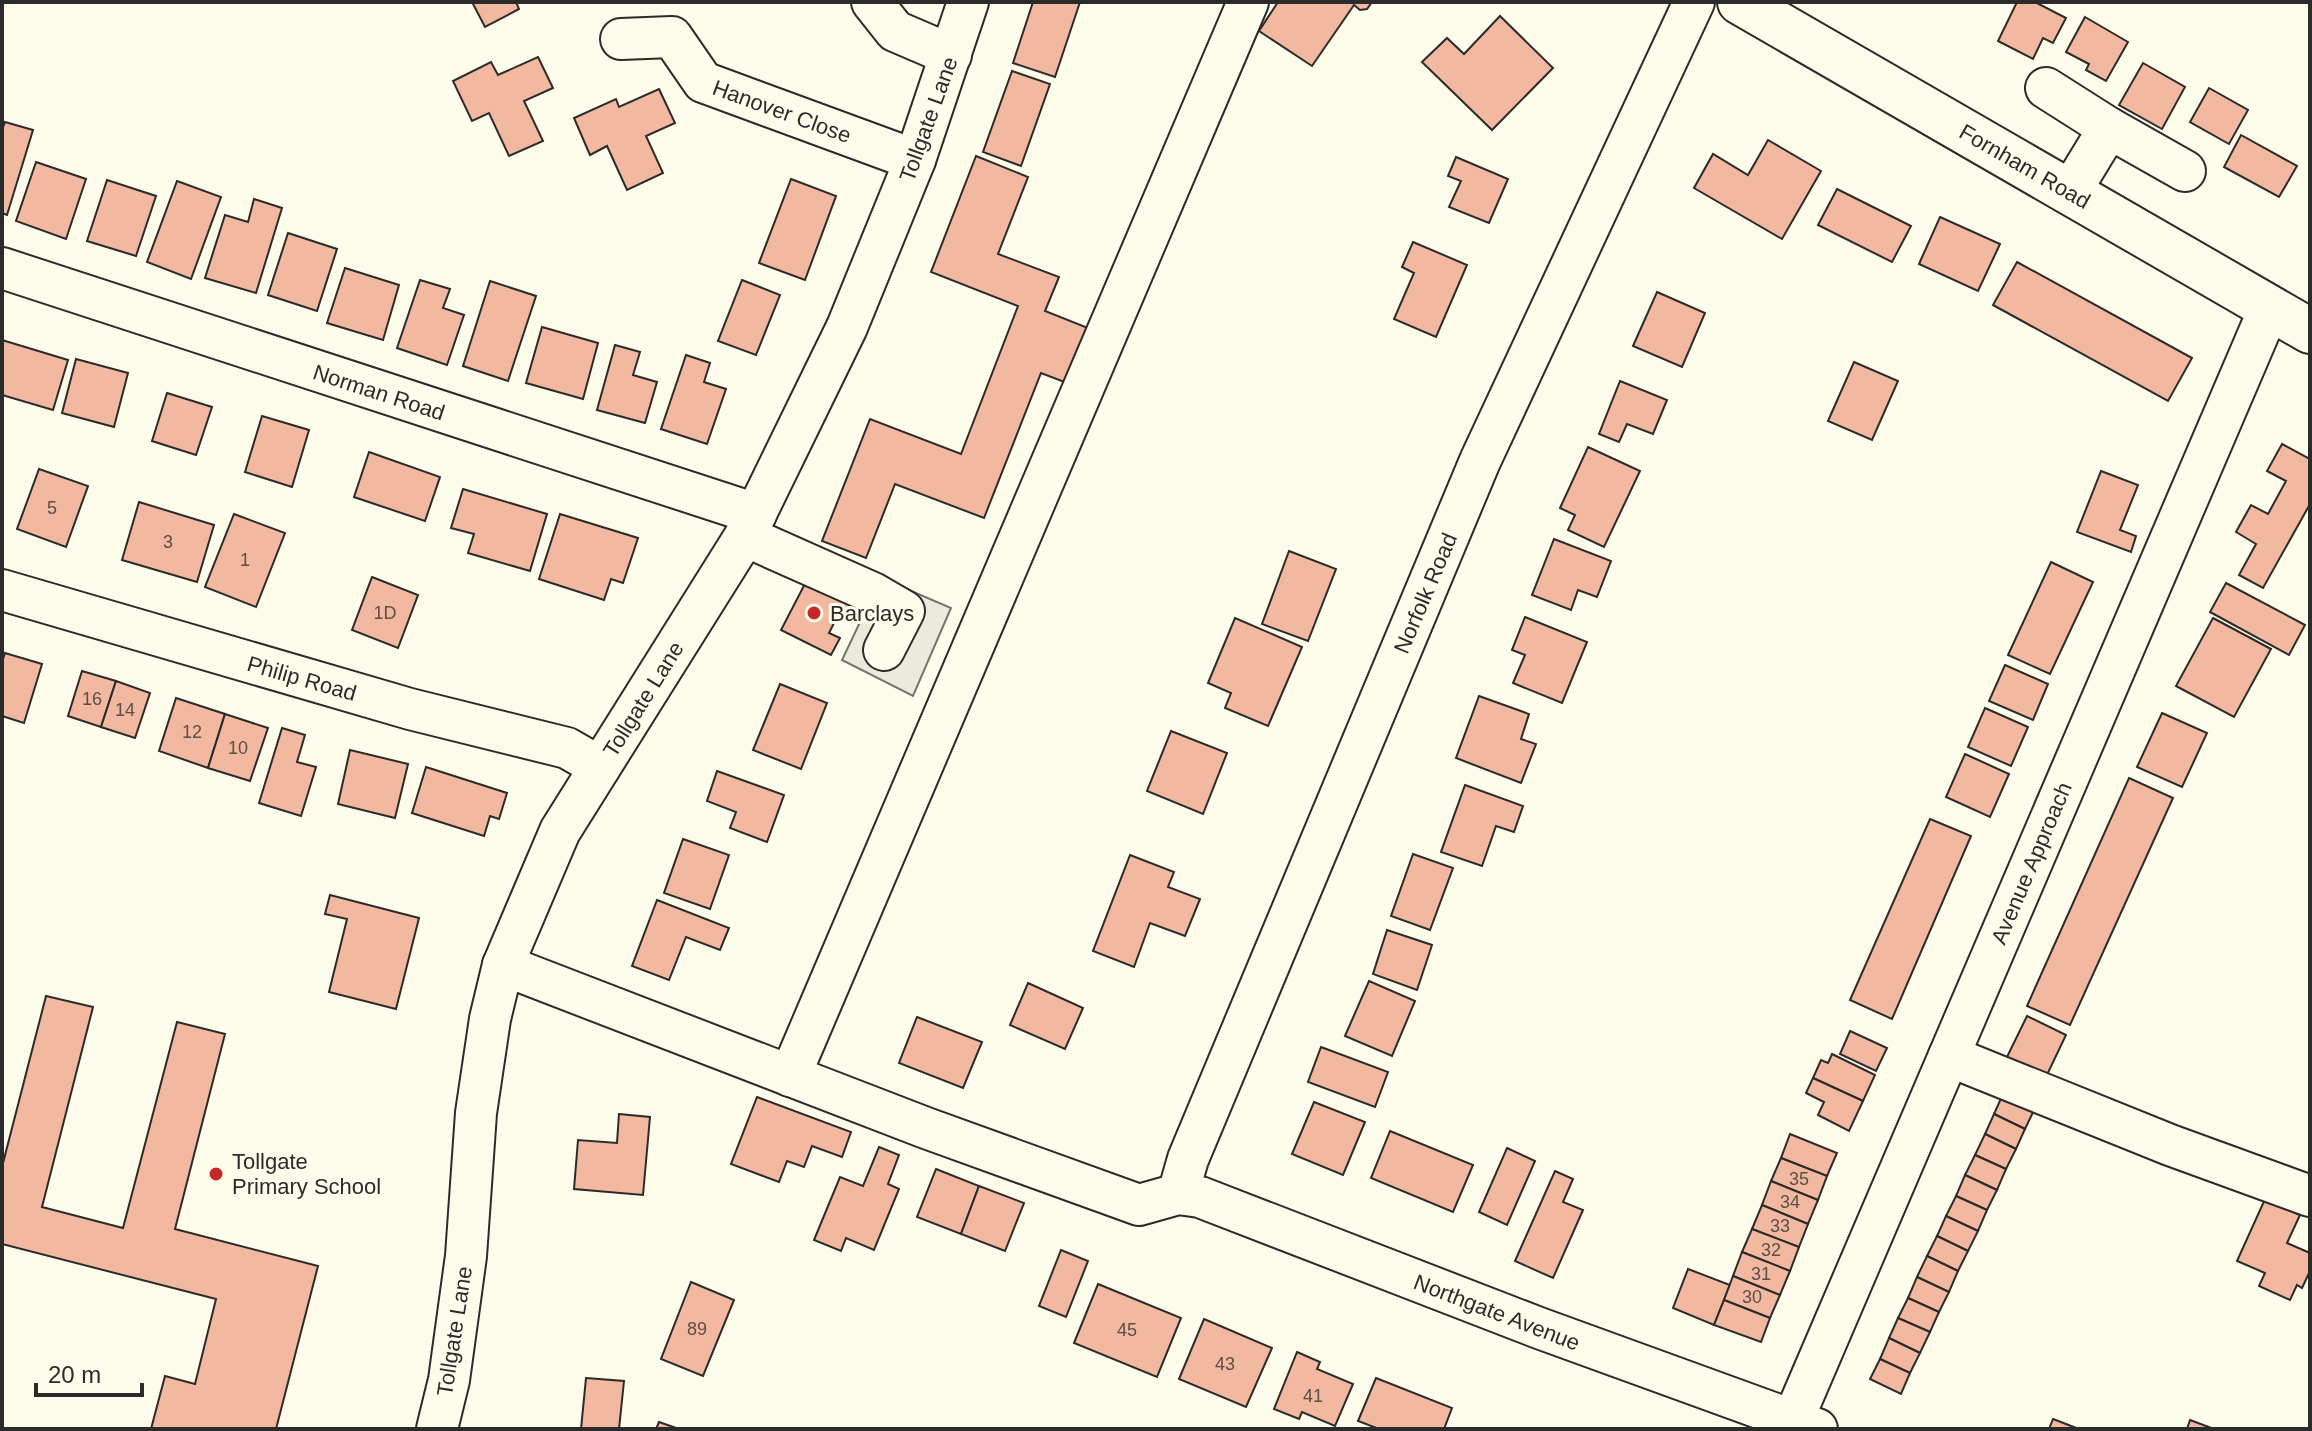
<svg xmlns="http://www.w3.org/2000/svg" width="2312" height="1431" font-family="Helvetica,sans-serif">
	<rect width="100%" height="100%" fill="#fdfbea"/>
	<polygon fill="#eceadb" stroke="#74746e" stroke-width="2" points="881,578 951,608 913,696 842,660"/>
	<g fill="#f2b8a0" stroke="#2b2b2b" stroke-width="2">
		<polygon points="472,2 516,2 519,9 485,27"/>
		<polygon points="1033,2 1080,2 1055,77 1013,63"/>
		<polygon points="1278,2 1372,2 1367,9 1360,10 1354,5 1312,66 1259,31"/>
		<polygon points="2017,2 2035,2 2066,18 2053,43 2043,38 2033,59 1998,41"/>
		<polygon points="1500,16 1553,68 1492,130 1422,62 1447,38 1464,54"/>
		<polygon points="2085,17 2128,42 2106,81 2086,70 2089,64 2066,52"/>
		<polygon points="538,57 553,88 524,101 543,141 509,156 489,113 472,121 453,81 491,62 498,75"/>
		<polygon points="2143,63 2185,87 2162,129 2119,105"/>
		<polygon points="1012,71 1050,84 1021,166 983,152"/>
		<polygon points="2209,88 2248,110 2229,144 2190,122"/>
		<polygon points="659,89 675,123 646,136 663,173 627,190 607,146 590,155 574,118 616,99 619,107"/>
		<polygon points="5,122 33,130 7,215 2,213 2,130"/>
		<polygon points="2241,135 2297,166 2279,197 2224,167"/>
		<polygon points="1768,140 1821,171 1782,239 1694,188 1713,154 1748,175"/>
		<polygon points="976,156 1028,177 998,254 1059,277 1045,311 1088,328 1067,383 1041,373 984,518 895,484 866,558 822,541 870,419 961,454 1018,306 931,272"/>
		<polygon points="1456,157 1508,179 1489,223 1449,207 1461,181 1448,176"/>
		<polygon points="36,162 86,179 66,239 16,221"/>
		<polygon points="791,179 836,196 805,280 759,263"/>
		<polygon points="107,180 156,196 136,256 87,241"/>
		<polygon points="177,181 221,197 191,279 147,262"/>
		<polygon points="1837,189 1911,226 1892,262 1818,225"/>
		<polygon points="254,199 282,208 256,293 205,278 225,215 248,222"/>
		<polygon points="1940,217 2000,244 1978,291 1919,264"/>
		<polygon points="288,233 337,249 317,311 268,295"/>
		<polygon points="1413,242 1467,265 1436,337 1394,319 1414,273 1402,267"/>
		<polygon points="2017,262 2192,358 2168,401 1993,305"/>
		<polygon points="345,268 399,285 383,340 327,323"/>
		<polygon points="420,280 450,289 443,308 464,315 447,365 397,348"/>
		<polygon points="742,280 780,295 756,355 718,341"/>
		<polygon points="490,281 536,296 508,381 463,366"/>
		<polygon points="1657,292 1705,313 1682,367 1633,346"/>
		<polygon points="542,327 598,343 583,399 526,383"/>
		<polygon points="2,340 68,360 53,410 2,395"/>
		<polygon points="615,345 640,352 633,375 657,382 645,423 597,410"/>
		<polygon points="686,355 710,363 704,382 726,389 707,444 661,429"/>
		<polygon points="76,359 128,373 114,427 62,413"/>
		<polygon points="1854,362 1898,381 1872,440 1828,421"/>
		<polygon points="1620,381 1667,400 1653,434 1627,424 1619,442 1599,434"/>
		<polygon points="167,393 212,407 196,455 152,441"/>
		<polygon points="262,416 309,430 292,487 245,472"/>
		<polygon points="2282,444 2310,459 2310,504 2263,588 2239,575 2256,544 2236,532 2251,505 2268,514 2286,481 2267,471"/>
		<polygon points="1588,447 1640,471 1604,547 1568,530 1575,515 1560,508"/>
		<polygon points="369,452 440,477 425,521 354,497"/>
		<polygon points="39,469 88,486 66,547 17,529"/>
		<polygon points="2101,471 2138,485 2120,530 2136,536 2131,552 2077,532"/>
		<polygon points="463,489 547,514 530,571 468,553 474,534 451,528"/>
		<polygon points="139,502 214,525 197,582 122,560"/>
		<polygon points="234,514 285,533 256,607 205,587"/>
		<polygon points="560,514 638,538 623,583 611,579 604,600 539,579"/>
		<polygon points="1554,539 1611,561 1597,597 1578,590 1571,610 1532,595"/>
		<polygon points="1289,551 1336,569 1308,641 1262,624"/>
		<polygon points="2051,562 2093,582 2050,674 2008,655"/>
		<polygon points="811,572 863,599 854,616 841,609 829,633 840,638 831,655 781,630"/>
		<polygon points="372,577 418,595 398,648 352,630"/>
		<polygon points="2226,583 2305,625 2289,655 2210,612"/>
		<polygon points="1525,617 1587,642 1562,703 1513,683 1525,655 1512,650"/>
		<polygon points="1235,618 1302,647 1268,726 1225,708 1231,693 1208,683"/>
		<polygon points="2213,618 2271,649 2234,717 2176,686"/>
		<polygon points="5,653 42,664 24,723 2,716 2,662"/>
		<polygon points="2005,665 2048,684 2033,720 1989,701"/>
		<polygon points="82,671 116,681 101,727 68,716"/>
		<polygon points="116,681 150,693 135,738 101,727"/>
		<polygon points="780,684 827,703 801,769 753,750"/>
		<polygon points="1479,696 1529,714 1521,739 1536,744 1521,783 1456,758"/>
		<polygon points="176,698 225,714 208,768 159,751"/>
		<polygon points="1985,708 2028,727 2011,766 1968,747"/>
		<polygon points="2162,713 2207,733 2182,787 2137,767"/>
		<polygon points="225,714 268,728 250,781 208,768"/>
		<polygon points="282,728 305,735 297,762 316,767 301,816 259,803"/>
		<polygon points="1171,731 1227,753 1203,814 1147,791"/>
		<polygon points="350,750 408,764 395,818 338,804"/>
		<polygon points="1965,754 2009,774 1990,817 1946,797"/>
		<polygon points="426,767 507,793 499,819 490,816 484,836 412,813"/>
		<polygon points="717,771 784,795 767,842 730,828 736,812 707,801"/>
		<polygon points="2129,778 2173,798 2070,1025 2027,1006"/>
		<polygon points="1465,785 1523,806 1514,832 1496,826 1482,866 1441,852"/>
		<polygon points="1930,819 1971,836 1892,1019 1850,1000"/>
		<polygon points="683,839 729,855 710,909 664,893"/>
		<polygon points="1413,854 1453,868 1430,930 1391,916"/>
		<polygon points="1130,855 1174,872 1168,887 1200,899 1185,936 1150,923 1134,967 1093,951"/>
		<polygon points="330,895 419,918 396,1009 329,992 347,919 325,914"/>
		<polygon points="657,900 729,928 720,950 686,937 669,980 632,966"/>
		<polygon points="1387,930 1432,945 1417,990 1373,974"/>
		<polygon points="1369,981 1415,1001 1392,1056 1345,1036"/>
		<polygon points="1028,983 1083,1008 1065,1049 1010,1025"/>
		<polygon points="46,996 93,1007 42,1207 123,1228 177,1022 225,1034 175,1229 318,1266 276,1429 151,1429 165,1376 195,1384 216,1299 2,1244 2,1167"/>
		<polygon points="2027,1016 2066,1035 2045,1079 2005,1061"/>
		<polygon points="917,1017 982,1042 963,1088 899,1063"/>
		<polygon points="1850,1031 1887,1048 1876,1071 1840,1054"/>
		<polygon points="1321,1047 1388,1072 1375,1107 1308,1082"/>
		<polygon points="1832,1054 1875,1075 1863,1101 1813,1078 1821,1060 1828,1063"/>
		<polygon points="1813,1078 1863,1101 1849,1131 1818,1115 1824,1102 1806,1093"/>
		<polygon points="2003,1094 2035,1108 2025,1129 1994,1114"/>
		<polygon points="757,1097 851,1132 842,1157 812,1146 804,1167 787,1161 779,1182 731,1164"/>
		<polygon points="1314,1102 1365,1122 1343,1175 1292,1154"/>
		<polygon points="619,1114 650,1117 643,1195 574,1189 578,1140 617,1143"/>
		<polygon points="1994,1114 2025,1129 2016,1149 1985,1134"/>
		<polygon points="1390,1131 1473,1165 1453,1212 1371,1178"/>
		<polygon points="1790,1134 1837,1153 1827,1176 1781,1158"/>
		<polygon points="1985,1134 2016,1149 2006,1169 1975,1155"/>
		<polygon points="879,1147 899,1155 888,1184 899,1189 874,1250 846,1238 841,1251 814,1240 840,1177 863,1186"/>
		<polygon points="1507,1148 1535,1161 1507,1225 1479,1212"/>
		<polygon points="1975,1155 2006,1169 1997,1190 1965,1175"/>
		<polygon points="1781,1158 1827,1176 1818,1200 1771,1181"/>
		<polygon points="936,1169 979,1186 961,1234 917,1217"/>
		<polygon points="1555,1171 1573,1179 1563,1202 1583,1210 1553,1278 1515,1261"/>
		<polygon points="1965,1175 1997,1190 1987,1210 1956,1196"/>
		<polygon points="1771,1181 1818,1200 1808,1224 1762,1205"/>
		<polygon points="979,1186 1024,1203 1005,1251 961,1234"/>
		<polygon points="1956,1196 1987,1210 1978,1231 1946,1216"/>
		<polygon points="2265,1199 2300,1215 2287,1243 2310,1253 2310,1271 2302,1288 2297,1285 2290,1300 2259,1286 2265,1273 2237,1261"/>
		<polygon points="1762,1205 1808,1224 1799,1247 1752,1229"/>
		<polygon points="1946,1216 1978,1231 1968,1251 1937,1236"/>
		<polygon points="1752,1229 1799,1247 1790,1271 1742,1252"/>
		<polygon points="1937,1236 1968,1251 1958,1271 1927,1256"/>
		<polygon points="1061,1250 1088,1261 1066,1317 1039,1306"/>
		<polygon points="1742,1252 1790,1271 1780,1295 1733,1276"/>
		<polygon points="1927,1256 1958,1271 1949,1292 1917,1277"/>
		<polygon points="1688,1269 1730,1285 1714,1325 1673,1308"/>
		<polygon points="1733,1276 1780,1295 1770,1318 1724,1300"/>
		<polygon points="1917,1277 1949,1292 1939,1312 1908,1298"/>
		<polygon points="691,1282 734,1300 703,1376 661,1359"/>
		<polygon points="1098,1284 1181,1318 1157,1377 1074,1343"/>
		<polygon points="1908,1298 1939,1312 1930,1332 1898,1318"/>
		<polygon points="1724,1300 1770,1318 1761,1342 1714,1325"/>
		<polygon points="1898,1318 1930,1332 1920,1353 1889,1338"/>
		<polygon points="1204,1319 1272,1348 1246,1407 1179,1379"/>
		<polygon points="1889,1338 1920,1353 1910,1373 1880,1359"/>
		<polygon points="1297,1352 1320,1362 1317,1369 1353,1384 1335,1426 1302,1412 1299,1419 1274,1409"/>
		<polygon points="1880,1359 1910,1373 1901,1394 1870,1379"/>
		<polygon points="586,1378 624,1381 619,1429 581,1429"/>
		<polygon points="1376,1378 1452,1408 1444,1429 1379,1429 1358,1421"/>
		<polygon points="2053,1419 2079,1429 2049,1429"/>
		<polygon points="2190,1420 2214,1429 2187,1429"/>
		<polygon points="659,1422 679,1429 656,1429"/>
	</g>
	<g fill="none" stroke-linecap="round" stroke-linejoin="round">
		<defs>
			<g id="minor">
				<polyline points="872,2 895,31 951,55"/>
				<polyline points="621,39 672,37 703,82 915,160"/>
				<polyline points="2046,88 2109,128 2070,192"/>
				<polyline points="2109,128 2185,171"/>
				<polyline points="2,268 756,514"/>
				<polyline points="745,536 873,593 904,611 884,650"/>
				<polyline points="2,590 410,709 567,748 600,767"/>
				<polyline points="503,965 926,1128 1139,1205 1178,1194 1200,1197 1539,1328 1817,1429"/>
				<polyline points="1949,1056 2170,1145 2310,1196"/>
				<polyline points="790,1076 1248,2"/>
				<polyline points="1178,1194 1188,1159 1480,461 1694,2"/>
				<polyline points="437,1429 449,1380 466,1256 476,1113 490,1019 503,965 560,831 745,536 847,327 915,160 968,2"/>
				<polyline points="1789,1429 2270,307"/>
			</g>
			<polyline id="major" points="1740,2 2310,331"/>
		</defs>
		<use href="#minor" stroke="#2b2b2b" stroke-width="44"/>
		<use href="#major" stroke="#2b2b2b" stroke-width="48"/>
		<use href="#minor" stroke="#fdfbea" stroke-width="40"/>
		<use href="#major" stroke="#fdfbea" stroke-width="44"/>
	</g>
	<g fill="#c62828" stroke="#fdfbea" stroke-width="3">
		<circle cx="814" cy="613" r="8"/>
		<circle cx="216" cy="1174" r="8"/>
	</g>
	<g text-anchor="middle" stroke-width="6" stroke-linejoin="round" paint-order="stroke">
		<g font-size="18" fill="#5d4e48">
			<text x="52" y="514">5</text>
			<text x="168" y="548">3</text>
			<text x="245" y="566">1</text>
			<text x="385" y="619">1D</text>
			<text x="92" y="705">16</text>
			<text x="125" y="716">14</text>
			<text x="192" y="738">12</text>
			<text x="238" y="754">10</text>
			<text x="1799" y="1185">35</text>
			<text x="1790" y="1208">34</text>
			<text x="1780" y="1232">33</text>
			<text x="1771" y="1256">32</text>
			<text x="1761" y="1280">31</text>
			<text x="1752" y="1303">30</text>
			<text x="697" y="1335">89</text>
			<text x="1127" y="1336">45</text>
			<text x="1225" y="1370">43</text>
			<text x="1313" y="1402">41</text>
		</g>
		<g font-size="22" fill="#2b2b2b" stroke="#fdfbea">
			<text transform="translate(782 111) rotate(20)" y="8">Hanover Close</text>
			<text transform="translate(928 119) rotate(-70)" y="8">Tollgate Lane</text>
			<text transform="translate(2025 166) rotate(30)" y="8">Fornham Road</text>
			<text transform="translate(379 392) rotate(18)" y="8">Norman Road</text>
			<text transform="translate(1425 593) rotate(-67)" y="8">Norfolk Road</text>
			<text transform="translate(302 678) rotate(16)" y="8">Philip Road</text>
			<text transform="translate(643 699) rotate(-58)" y="8">Tollgate Lane</text>
			<text transform="translate(2031 863) rotate(-67)" y="8">Avenue Approach</text>
			<text transform="translate(1497 1312) rotate(21)" y="8">Northgate Avenue</text>
			<text transform="translate(454 1331) rotate(-81)" y="8">Tollgate Lane</text>
		</g>
		<g font-size="22" fill="#2b2b2b" stroke="#fdfbea" text-anchor="start">
			<text x="830" y="621">Barclays</text>
			<text x="232" y="1169">Tollgate<tspan x="232" dy="25">Primary School</tspan></text>
		</g>
	</g>
	<rect width="2312" height="1431" fill="none" stroke="#2b2b2b" stroke-width="8"/>
	<path d="M36 1383v12h106v-12" fill="none" stroke="#2b2b2b" stroke-width="4"/>
	<text x="48" y="1383" font-size="24" fill="#2b2b2b" stroke="#fdfbea" stroke-width="6" paint-order="stroke">20 m</text>
</svg>
